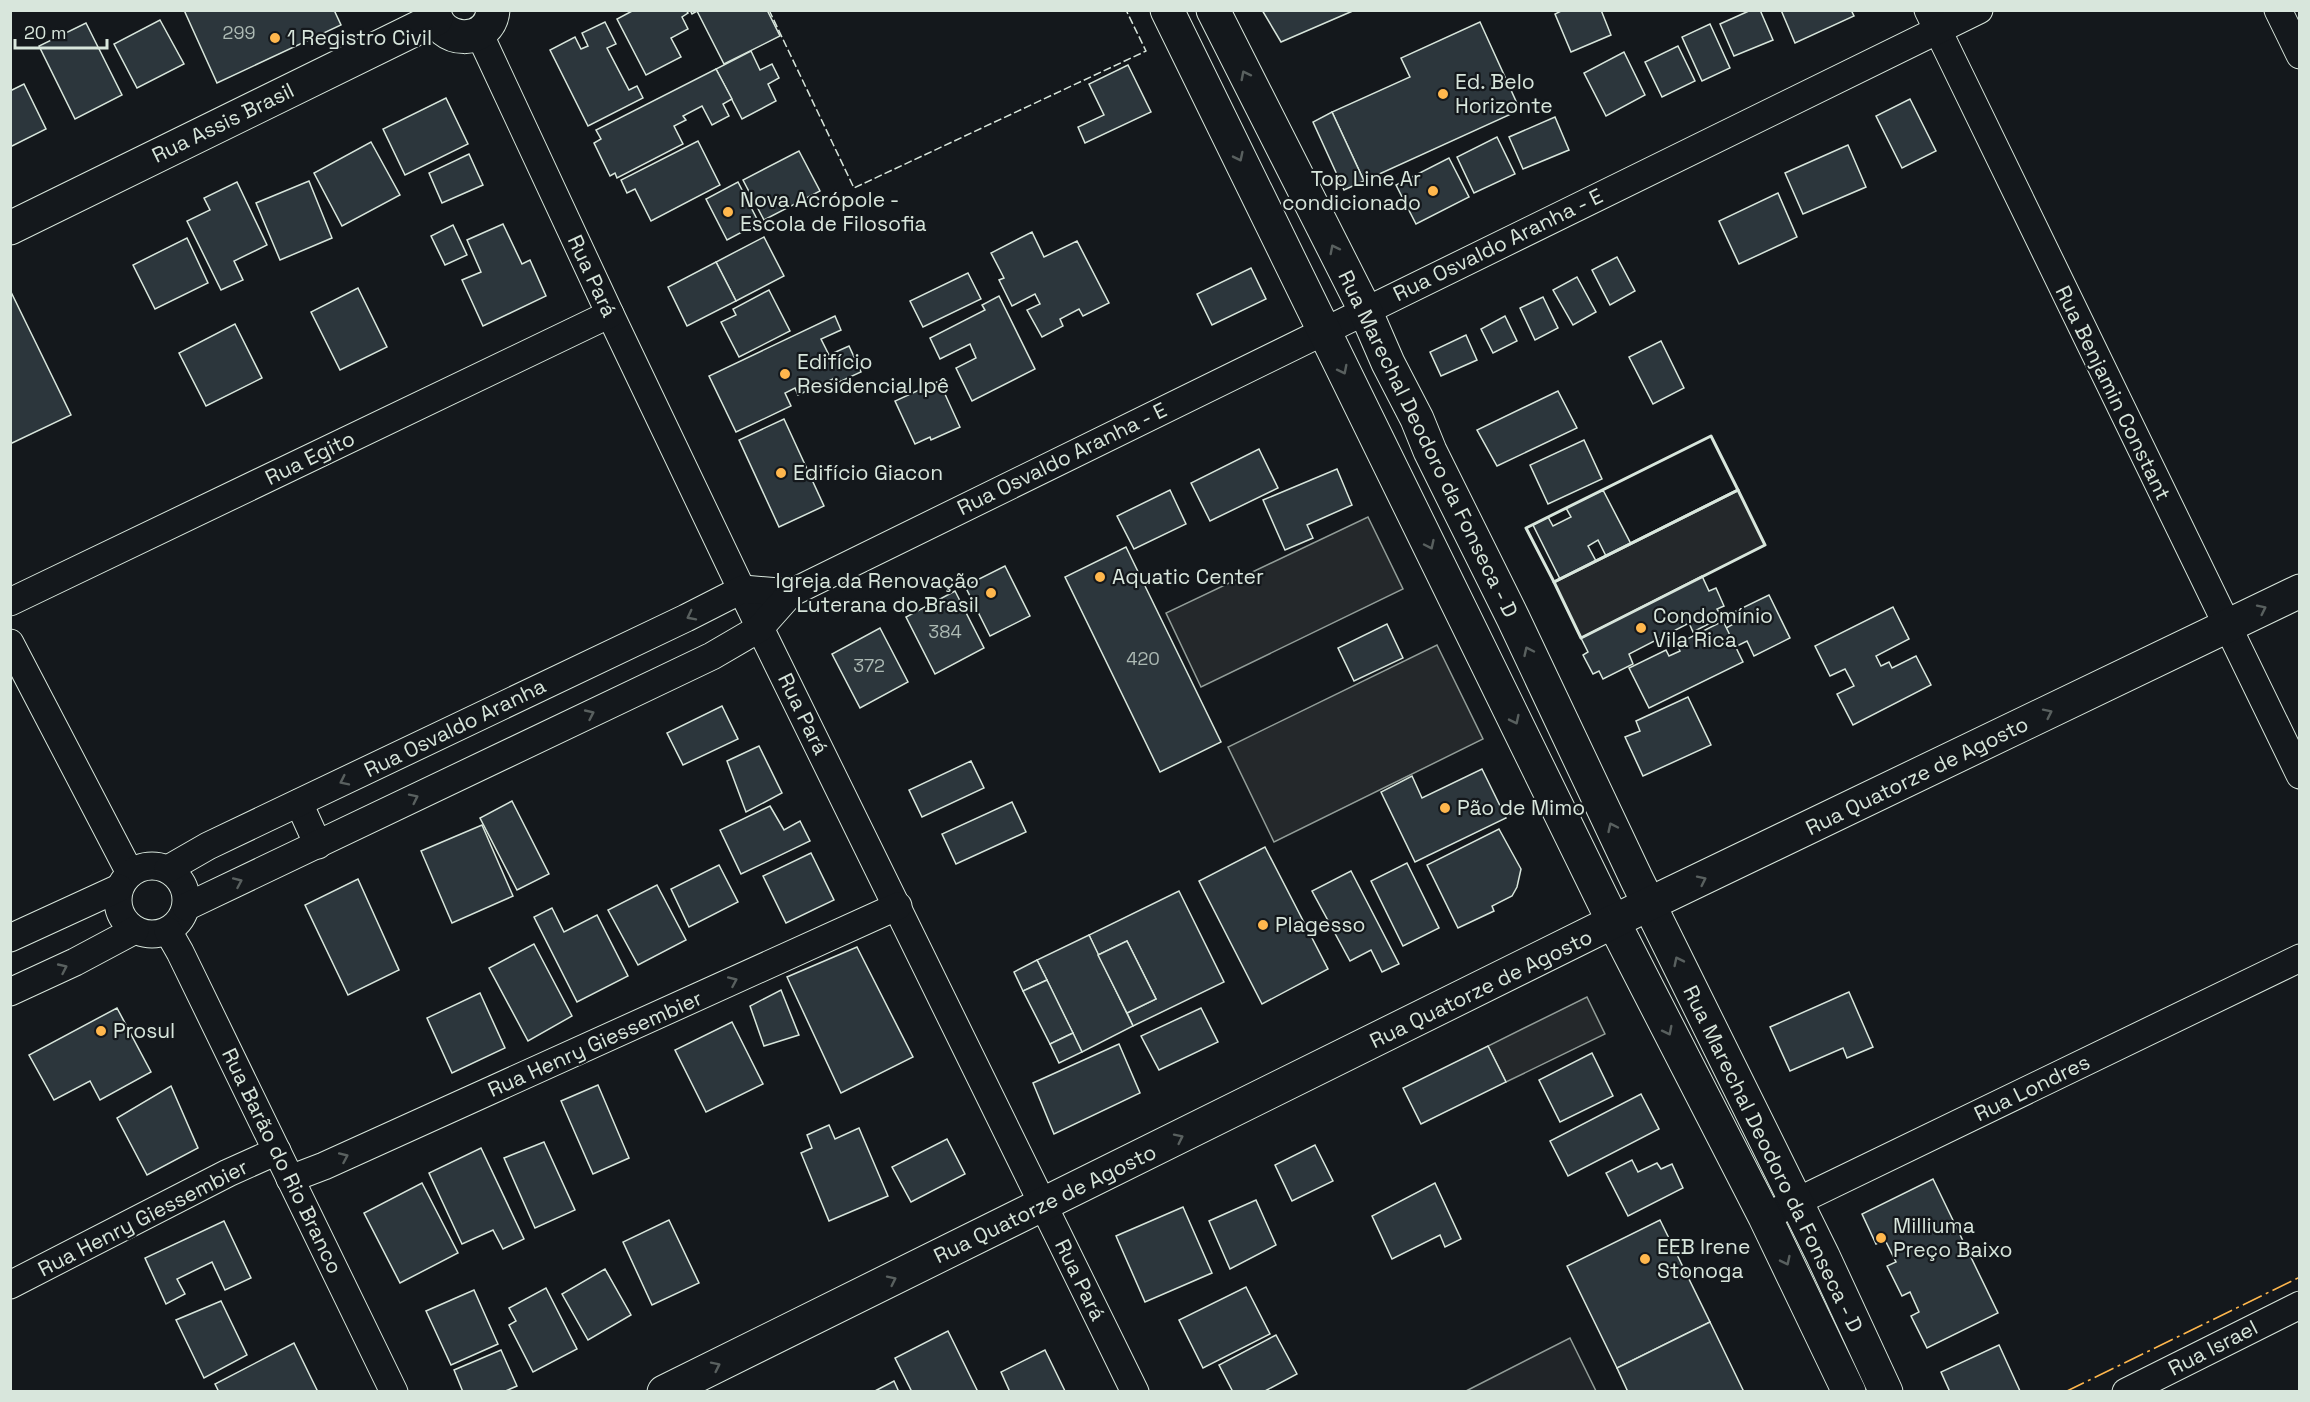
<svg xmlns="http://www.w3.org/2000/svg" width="2310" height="1402" font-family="'Space Grotesk',sans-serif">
	<rect width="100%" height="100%" fill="#14181c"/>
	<polygon fill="#202428" stroke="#939e99" stroke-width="1.5" points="1570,1338 1596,1391 1466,1391"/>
	<g fill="#24282b" stroke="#939e99" stroke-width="1.5">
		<polygon points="1738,490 1765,545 1581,638 1554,582"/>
		<polygon points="1368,517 1403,589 1201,687 1166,613"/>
		<polygon points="1437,645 1483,739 1274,842 1228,747"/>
		<polygon points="1587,997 1605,1034 1506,1082 1488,1046"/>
	</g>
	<g fill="#2c363c" stroke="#d8e6dc" stroke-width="1.5">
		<polygon points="184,10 334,10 341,25 217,83"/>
		<polygon points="634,10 686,10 688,13 682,17 688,29 671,38 681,57 646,75 617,19"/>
		<polygon points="690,10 767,10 780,36 724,64 697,11 692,14"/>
		<polygon points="1262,10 1355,10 1281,42"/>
		<polygon points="1563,10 1601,10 1611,35 1571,52 1555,14"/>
		<polygon points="1751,10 1760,10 1773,40 1734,56 1720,24"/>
		<polygon points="1781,10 1851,10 1854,16 1795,43"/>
		<polygon points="160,20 184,64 137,88 114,44"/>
		<polygon points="605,22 616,44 607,48 629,90 637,86 643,98 588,126 550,50 575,37 581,49 588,46 582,33"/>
		<polygon points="1480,22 1520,110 1364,181 1332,112 1410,77 1401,58"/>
		<polygon points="86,23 122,95 75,119 39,46"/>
		<polygon points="1710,24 1730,68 1702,81 1682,37"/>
		<polygon points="1678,46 1695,81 1662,97 1645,62"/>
		<polygon points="751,51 760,70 772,64 779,78 768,84 776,101 742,119 716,69"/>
		<polygon points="1624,52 1645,95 1606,116 1584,73"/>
		<polygon points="1128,65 1151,112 1085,143 1078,127 1104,115 1089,84"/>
		<polygon points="716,69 732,99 723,104 729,116 712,125 702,106 683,116 686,120 674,126 683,144 617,178 615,173 610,176 594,143 601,139 596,130"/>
		<polygon points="24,84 46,129 10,147 10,91"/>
		<polygon points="446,98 468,144 405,175 383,129"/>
		<polygon points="1910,99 1936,151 1902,168 1876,116"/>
		<polygon points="1332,112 1364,181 1344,190 1313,122"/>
		<polygon points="1555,117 1569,150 1523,169 1509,137"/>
		<polygon points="1497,137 1515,174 1474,193 1457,157"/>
		<polygon points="698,141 720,185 651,221 635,189 627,193 621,180"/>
		<polygon points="371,142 400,195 342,226 314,173"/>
		<polygon points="1848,145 1866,187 1803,214 1785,173"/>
		<polygon points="799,151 820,191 764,220 743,180"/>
		<polygon points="469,154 483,185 442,203 429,173"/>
		<polygon points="1449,158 1469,197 1416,224 1396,185"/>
		<polygon points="309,181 332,238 280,260 256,203"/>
		<polygon points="237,182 267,245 234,261 243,280 221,290 187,221 210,210 204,198"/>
		<polygon points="738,182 759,223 727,240 706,199"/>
		<polygon points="1778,193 1797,237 1739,264 1719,221"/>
		<polygon points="503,224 522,264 530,260 546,296 483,326 462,280 481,272 467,240"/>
		<polygon points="453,225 467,255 445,265 431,236"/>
		<polygon points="1032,232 1044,257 1077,241 1109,303 1083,316 1079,309 1060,319 1063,326 1042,337 1027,310 1040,304 1035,294 1012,306 999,280 1004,278 991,253"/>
		<polygon points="764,237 784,276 736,301 716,262"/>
		<polygon points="187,238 208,283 155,309 133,265"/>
		<polygon points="1617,257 1635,291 1610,305 1592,270"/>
		<polygon points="716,262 736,301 687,326 668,287"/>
		<polygon points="1251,268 1266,299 1212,325 1197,294"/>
		<polygon points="968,273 981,299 923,327 910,301"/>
		<polygon points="1577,277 1596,312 1573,325 1553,290"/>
		<polygon points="358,288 387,347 340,370 311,312"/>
		<polygon points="769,290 790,331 739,357 721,322 736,315 733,309"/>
		<polygon points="11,292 71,415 10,444 10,293"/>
		<polygon points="999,296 1035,369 972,401 956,368 976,358 970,344 940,359 930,338 985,310 982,305"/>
		<polygon points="1543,297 1558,328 1535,340 1520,308"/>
		<polygon points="835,316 841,330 821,339 829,355 849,346 861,372 837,383 835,378 798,395 795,388 785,393 791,406 736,432 709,376"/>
		<polygon points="1505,316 1517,341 1493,353 1481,329"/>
		<polygon points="235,324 262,378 206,406 179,353"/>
		<polygon points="1466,335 1477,360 1441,376 1430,352"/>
		<polygon points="1661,341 1684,388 1653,404 1629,357"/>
		<polygon points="939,381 960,427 931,440 930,437 915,444 895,401"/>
		<polygon points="1558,391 1577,428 1497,466 1477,430"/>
		<polygon points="784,419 824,506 779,527 739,440"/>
		<polygon points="1584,440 1602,479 1548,504 1530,465"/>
		<polygon points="1259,449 1278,488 1210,521 1191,483"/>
		<polygon points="1337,469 1352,505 1307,525 1313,538 1285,550 1263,500"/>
		<polygon points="1170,490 1186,524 1134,549 1117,516"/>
		<polygon points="1603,490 1631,544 1606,556 1598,540 1588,546 1596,561 1560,579 1533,525 1548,517 1553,526 1571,517 1566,508"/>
		<polygon points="1126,547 1221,742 1160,772 1065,577"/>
		<polygon points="1005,566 1030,616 990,636 965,586"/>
		<polygon points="1702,576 1709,591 1716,588 1724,606 1717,609 1722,617 1693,632 1689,623 1629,654 1633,664 1603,679 1599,671 1593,674 1583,655 1588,652 1581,638"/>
		<polygon points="955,591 984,648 935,674 906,617"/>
		<polygon points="1769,595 1790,638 1754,656 1747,641 1735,647 1726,628 1739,621 1734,612"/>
		<polygon points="1893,607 1909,639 1876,656 1881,666 1889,662 1892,668 1916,656 1931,685 1853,725 1837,694 1854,686 1845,669 1830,676 1815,646"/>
		<polygon points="1723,621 1743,662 1649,708 1629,668 1666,650 1669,656 1680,651 1677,644"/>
		<polygon points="1387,624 1403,658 1354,681 1338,648"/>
		<polygon points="880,628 908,682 860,708 832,654"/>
		<polygon points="1688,697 1711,745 1643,776 1625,737 1640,731 1636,721"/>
		<polygon points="722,706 738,739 683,765 667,733"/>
		<polygon points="759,746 782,793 746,812 727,761"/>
		<polygon points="971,761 984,788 922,817 909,790"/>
		<polygon points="1482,769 1506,818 1415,862 1381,792 1412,776 1422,798"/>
		<polygon points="512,801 549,874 517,890 480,818"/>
		<polygon points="1012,802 1026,832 956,864 942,834"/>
		<polygon points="770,806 784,830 800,821 810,841 741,874 720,830"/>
		<polygon points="482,825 513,896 452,923 421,851"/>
		<polygon points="1499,829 1521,869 1517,887 1512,896 1492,906 1494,911 1458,928 1427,865"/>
		<polygon points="1265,847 1328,969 1262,1004 1199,881"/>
		<polygon points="811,853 834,900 786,923 763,876"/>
		<polygon points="1407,863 1439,928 1403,946 1371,881"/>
		<polygon points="719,865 738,902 689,927 671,889"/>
		<polygon points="1351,871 1399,964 1382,972 1371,950 1350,961 1312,891"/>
		<polygon points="358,879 399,970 348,995 305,905"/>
		<polygon points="657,885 686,940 638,965 608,910"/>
		<polygon points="1179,891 1224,982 1133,1026 1127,1013 1156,999 1127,941 1098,955 1089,935"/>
		<polygon points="552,908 564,932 597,915 628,976 577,1002 534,917"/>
		<polygon points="1089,935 1133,1026 1082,1052 1037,960"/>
		<polygon points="1127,941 1156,999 1127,1013 1098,955"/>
		<polygon points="534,944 572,1016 528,1041 489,968"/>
		<polygon points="857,947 913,1057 841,1093 787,977"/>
		<polygon points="1037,960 1047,980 1023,991 1014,972"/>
		<polygon points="1047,980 1073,1033 1050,1044 1023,991"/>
		<polygon points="781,990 799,1035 764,1046 750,1006"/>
		<polygon points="1849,992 1873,1047 1847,1058 1843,1048 1790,1071 1770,1027"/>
		<polygon points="480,993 505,1048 452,1073 427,1018"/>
		<polygon points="117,1008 151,1072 100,1100 90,1081 54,1100 29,1055"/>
		<polygon points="1201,1008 1218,1042 1159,1070 1141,1036"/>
		<polygon points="732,1022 763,1084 706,1112 675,1050"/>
		<polygon points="1073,1033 1082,1052 1059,1063 1050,1044"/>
		<polygon points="1119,1044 1140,1093 1054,1134 1033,1083"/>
		<polygon points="1488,1046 1506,1082 1421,1124 1403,1088"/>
		<polygon points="1592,1053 1613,1096 1560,1122 1539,1080"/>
		<polygon points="598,1085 629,1158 593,1174 561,1101"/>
		<polygon points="171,1086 198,1148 147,1175 117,1118"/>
		<polygon points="1641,1094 1659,1129 1568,1176 1550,1141"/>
		<polygon points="829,1125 835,1139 859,1128 888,1196 829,1221 801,1153 812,1148 807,1135"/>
		<polygon points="947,1139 965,1174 911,1202 892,1167"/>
		<polygon points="544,1142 575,1210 535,1228 504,1158"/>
		<polygon points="1315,1145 1333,1181 1292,1201 1275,1165"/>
		<polygon points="481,1148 524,1239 503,1249 493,1230 462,1244 429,1173"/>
		<polygon points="1632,1160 1638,1172 1657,1163 1661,1169 1672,1164 1683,1188 1628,1216 1606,1173"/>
		<polygon points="1933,1179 1998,1313 1927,1348 1911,1316 1919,1312 1910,1292 1902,1296 1887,1266 1896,1262 1885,1240 1876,1244 1862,1214"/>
		<polygon points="422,1183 458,1253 400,1283 364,1213"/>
		<polygon points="1435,1183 1461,1239 1445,1247 1440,1235 1392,1259 1372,1216"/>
		<polygon points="1256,1200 1276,1245 1230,1269 1209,1221"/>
		<polygon points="1183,1207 1212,1273 1145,1302 1116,1236"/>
		<polygon points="669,1220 699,1283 652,1305 623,1242"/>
		<polygon points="1660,1220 1710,1322 1617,1368 1567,1266"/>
		<polygon points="224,1221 251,1278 225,1290 212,1262 177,1279 185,1294 166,1304 145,1258"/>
		<polygon points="605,1269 631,1315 588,1340 562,1294"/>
		<polygon points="1246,1287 1270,1334 1203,1368 1179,1320"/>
		<polygon points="546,1288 577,1349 533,1372 509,1325 516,1321 509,1308"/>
		<polygon points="474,1290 498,1344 451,1365 426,1311"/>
		<polygon points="221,1301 247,1355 204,1378 176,1320"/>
		<polygon points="1710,1322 1744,1392 1628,1392 1617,1368"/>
		<polygon points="948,1331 978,1392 912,1392 895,1358"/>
		<polygon points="1276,1335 1297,1374 1263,1392 1233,1392 1219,1365"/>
		<polygon points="294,1343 318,1392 219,1392 215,1384"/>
		<polygon points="1999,1345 2020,1391 1950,1392 1941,1372"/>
		<polygon points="501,1350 517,1386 503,1392 463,1392 454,1370"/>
		<polygon points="1045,1350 1065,1391 1010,1392 1001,1372"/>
		<polygon points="894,1381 899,1392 873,1392"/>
	</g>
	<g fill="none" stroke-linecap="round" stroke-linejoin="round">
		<defs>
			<g id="street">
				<polyline points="1928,10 2300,775"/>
				<polyline points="2278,10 2300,55"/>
				<polyline points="479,33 610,314 760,628 1135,1392"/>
				<polyline points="10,602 610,314"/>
				<polyline points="10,643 130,873"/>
				<polyline points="299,803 318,845"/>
				<circle cx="152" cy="900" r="34"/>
				<polyline points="168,869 208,846 686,618 743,589 791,593"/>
				<polyline points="186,907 712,656 760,628 791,593 1979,10"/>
				<polyline points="168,931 180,952 394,1392"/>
				<polyline points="10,938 119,888"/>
				<polyline points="10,992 75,962 135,930"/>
				<polyline points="290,1179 324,1166 898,906"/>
				<polyline points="1765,1217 2300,958"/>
				<polyline points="10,1285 228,1173 277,1151"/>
				<polyline points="2126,1392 2300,1305"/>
			</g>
			<g id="secondary">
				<path d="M434,10c4,35 56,36 59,0"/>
				<polyline points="1167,10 1614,923 1765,1217 1849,1392"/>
				<polyline points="1213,10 1365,310 1388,363 1417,419 1430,451 1513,618 1637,880 1823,1256 1886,1392"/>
				<polyline points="10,228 436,19"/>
				<polyline points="664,1392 1649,904 2300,591"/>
			</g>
		</defs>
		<use href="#street" stroke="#d8e6dc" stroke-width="29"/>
		<use href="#secondary" stroke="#d8e6dc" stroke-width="35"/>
		<use href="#street" stroke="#14181c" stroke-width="27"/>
		<use href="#secondary" stroke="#14181c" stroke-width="33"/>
		<polyline stroke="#d8e6dc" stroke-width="1.5" stroke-dasharray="8 3" stroke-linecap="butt" points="769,10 854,188 1146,51 1126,10"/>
		<g stroke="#d8e6dc" stroke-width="3">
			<polygon points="1711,436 1738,490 1554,582 1526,528"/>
			<polygon points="1738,490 1765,545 1581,638 1554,582"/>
		</g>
		<polyline stroke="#ffb74d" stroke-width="1.5" stroke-dasharray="21 4.5 3 4.5" stroke-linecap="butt" points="2065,1392 2300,1277"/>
	</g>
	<defs><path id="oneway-chevron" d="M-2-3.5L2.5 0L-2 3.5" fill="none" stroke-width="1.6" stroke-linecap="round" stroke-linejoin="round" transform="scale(1.5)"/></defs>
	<g stroke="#59605f">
		<use href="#oneway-chevron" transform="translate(1245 75) rotate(-117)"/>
		<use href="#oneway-chevron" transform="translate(1239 157) rotate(64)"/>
		<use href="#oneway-chevron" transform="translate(1334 249) rotate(-117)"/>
		<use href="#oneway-chevron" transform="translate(1343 370) rotate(63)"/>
		<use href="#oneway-chevron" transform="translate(1430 545) rotate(65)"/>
		<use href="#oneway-chevron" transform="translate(2262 609) rotate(-26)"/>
		<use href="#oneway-chevron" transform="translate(691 616) rotate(153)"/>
		<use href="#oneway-chevron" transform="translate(1528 651) rotate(-115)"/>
		<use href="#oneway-chevron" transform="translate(2048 713) rotate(-26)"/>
		<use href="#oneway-chevron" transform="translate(590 714) rotate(-25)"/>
		<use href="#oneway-chevron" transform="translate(1515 720) rotate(64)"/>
		<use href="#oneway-chevron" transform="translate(344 781) rotate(154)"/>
		<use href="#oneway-chevron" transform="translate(414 798) rotate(-26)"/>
		<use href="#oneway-chevron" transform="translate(1612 827) rotate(-115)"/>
		<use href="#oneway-chevron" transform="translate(1702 880) rotate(-26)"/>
		<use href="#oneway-chevron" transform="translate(238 882) rotate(-24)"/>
		<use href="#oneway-chevron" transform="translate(1678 961) rotate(-116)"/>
		<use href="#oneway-chevron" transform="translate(63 968) rotate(-25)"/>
		<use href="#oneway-chevron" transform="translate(733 981) rotate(-24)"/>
		<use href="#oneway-chevron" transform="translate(1668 1031) rotate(63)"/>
		<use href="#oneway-chevron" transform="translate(1179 1138) rotate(-26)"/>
		<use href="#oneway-chevron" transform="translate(344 1157) rotate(-24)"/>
		<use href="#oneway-chevron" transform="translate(1786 1261) rotate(64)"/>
		<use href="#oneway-chevron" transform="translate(892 1280) rotate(-26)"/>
		<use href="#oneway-chevron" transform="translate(716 1366) rotate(-26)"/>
	</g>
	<g fill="#ffb74d" stroke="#14181c" stroke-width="2">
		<circle cx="275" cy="38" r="6"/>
		<circle cx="1443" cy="94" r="6"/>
		<circle cx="1433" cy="191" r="6"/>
		<circle cx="728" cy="212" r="6"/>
		<circle cx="785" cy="374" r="6"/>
		<circle cx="781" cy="473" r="6"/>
		<circle cx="1100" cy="577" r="6"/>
		<circle cx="991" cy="593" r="6"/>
		<circle cx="1641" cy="628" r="6"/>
		<circle cx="1445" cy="808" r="6"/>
		<circle cx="1263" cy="925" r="6"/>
		<circle cx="101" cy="1031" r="6"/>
		<circle cx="1881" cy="1238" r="6"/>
		<circle cx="1645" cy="1259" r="6"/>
	</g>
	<g text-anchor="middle" stroke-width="4.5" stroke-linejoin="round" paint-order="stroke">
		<g font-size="18" fill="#adbab4">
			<text x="239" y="39">299</text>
			<text x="945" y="638">384</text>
			<text x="1143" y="665">420</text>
			<text x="869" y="672">372</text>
		</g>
		<g font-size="21" fill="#d8e6dc" stroke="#14181c" text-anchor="start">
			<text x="287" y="45">1 Registro Civil</text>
			<text x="1455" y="89">Ed. Belo<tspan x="1455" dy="24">Horizonte</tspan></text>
			<text x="1421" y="186" text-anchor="end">Top Line Ar<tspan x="1421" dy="24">condicionado</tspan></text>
			<text x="740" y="207">Nova Acrópole -<tspan x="740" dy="24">Escola de Filosofia</tspan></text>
			<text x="797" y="369">Edifício<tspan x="797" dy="24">Residencial Ipê</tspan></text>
			<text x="793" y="480">Edifício Giacon</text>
			<text x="1112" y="584">Aquatic Center</text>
			<text x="979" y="588" text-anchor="end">Igreja da Renovação<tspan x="979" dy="24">Luterana do Brasil</tspan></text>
			<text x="1653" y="623">Condomínio<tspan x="1653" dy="24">Vila Rica</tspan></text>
			<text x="1457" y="815">Pão de Mimo</text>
			<text x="1275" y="932">Plagesso</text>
			<text x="113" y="1038">Prosul</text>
			<text x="1893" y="1233">Milliuma<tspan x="1893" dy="24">Preço Baixo</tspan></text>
			<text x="1657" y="1254">EEB Irene<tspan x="1657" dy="24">Stonoga</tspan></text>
		</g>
		<g font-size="21" fill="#d8e6dc" stroke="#14181c">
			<text transform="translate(223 123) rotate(-26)" y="7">Rua Assis Brasil</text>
			<text transform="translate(1498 245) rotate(-26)" y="7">Rua Osvaldo Aranha - E</text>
			<text transform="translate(592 276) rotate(65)" y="7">Rua Pará</text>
			<text transform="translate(2113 393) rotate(64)" y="7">Rua Benjamin Constant</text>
			<text transform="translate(1428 444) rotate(64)" y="7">Rua Marechal Deodoro da Fonseca - D</text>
			<text transform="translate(310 458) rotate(-26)" y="7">Rua Egito</text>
			<text transform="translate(1062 459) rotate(-26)" y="7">Rua Osvaldo Aranha - E</text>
			<text transform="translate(803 714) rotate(64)" y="7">Rua Pará</text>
			<text transform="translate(455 728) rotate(-26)" y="7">Rua Osvaldo Aranha</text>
			<text transform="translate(1917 776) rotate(-26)" y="7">Rua Quatorze de Agosto</text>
			<text transform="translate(1481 989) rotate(-26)" y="7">Rua Quatorze de Agosto</text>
			<text transform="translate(595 1044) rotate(-24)" y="7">Rua Henry Giessembier</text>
			<text transform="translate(2032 1088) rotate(-26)" y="7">Rua Londres</text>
			<text transform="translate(1773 1159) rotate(64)" y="7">Rua Marechal Deodoro da Fonseca - D</text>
			<text transform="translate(282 1161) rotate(64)" y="7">Rua Barão do Rio Branco</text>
			<text transform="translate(1045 1204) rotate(-26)" y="7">Rua Quatorze de Agosto</text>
			<text transform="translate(143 1218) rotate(-27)" y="7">Rua Henry Giessembier</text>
			<text transform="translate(1080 1280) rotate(64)" y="7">Rua Pará</text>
			<text transform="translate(2213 1348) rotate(-27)" y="7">Rua Israel</text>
		</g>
	</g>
	<rect width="2310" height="1402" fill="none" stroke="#d8e6dc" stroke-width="24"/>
	<path d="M15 39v9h92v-9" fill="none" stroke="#d8e6dc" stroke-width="3"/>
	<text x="24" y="39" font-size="18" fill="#d8e6dc" stroke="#14181c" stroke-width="4.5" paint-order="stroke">20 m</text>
</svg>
